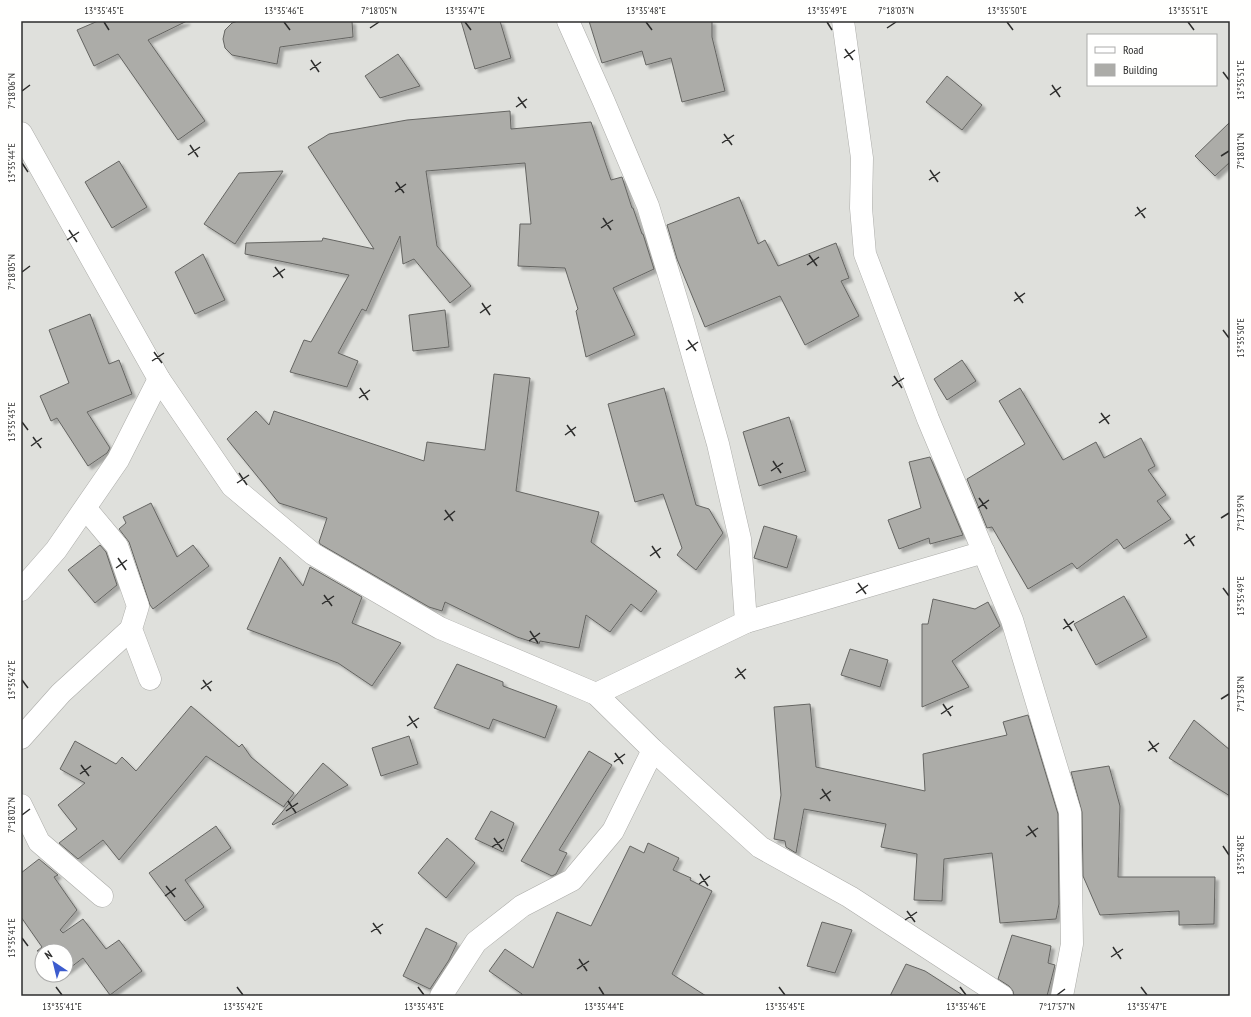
<svg xmlns="http://www.w3.org/2000/svg" width="1251" height="1017" font-family="'PT Sans Narrow',sans-serif">
	<defs>
		<filter id="shadow"><feDropShadow dx="3.5" dy="3.5" stdDeviation="1" flood-color="#0004"/></filter>
	</defs>
	<rect width="100%" height="100%" fill="#dfe0dc"/>
	<g fill="#acaca8" stroke="#656562" filter="url(#shadow)">
		<polygon points="98,21 187,21 148,40 205,121 178,140 118,54 94,66 77,30"/>
		<polygon points="238,21 352,21 353,37 280,47 277,64 232,55 225,48 223,39 225,30 232,23"/>
		<polygon points="461,21 500,21 511,58 475,69"/>
		<polygon points="589,21 712,21 712,37 725,91 682,102 671,58 646,65 642,51 602,63"/>
		<polygon points="398,54 420,86 380,98 365,76"/>
		<polygon points="947,76 982,105 962,130 926,102"/>
		<polygon points="510,111 511,129 591,122 611,180 622,177 632,208 633,208 642,234 643,234 654,269 613,288 635,335 586,357 576,311 578,309 565,268 518,266 520,224 531,224 525,163 426,171 437,246 471,286 450,303 414,259 403,264 400,236 366,311 362,309 338,353 358,361 347,387 290,372 304,340 311,342 349,275 245,254 246,243 322,241 323,238 374,249 308,147 329,134 407,120"/>
		<polygon points="1230,122 1230,162 1215,176 1195,156"/>
		<polygon points="119,161 147,207 112,228 85,182"/>
		<polygon points="283,171 235,244 204,224 239,173"/>
		<polygon points="739,197 758,244 765,240 778,266 836,243 849,278 841,281 859,316 805,345 780,296 705,327 677,259 667,225"/>
		<polygon points="203,254 225,300 195,314 175,272"/>
		<polygon points="445,310 449,347 413,351 409,315"/>
		<polygon points="90,314 109,364 119,360 132,394 87,412 110,448 107,453 88,466 57,418 51,421 40,396 69,383 49,330"/>
		<polygon points="962,360 976,381 947,400 934,379"/>
		<polygon points="494,374 530,378 516,491 599,512 591,542 657,591 641,612 631,604 610,632 586,615 579,648 540,641 539,644 517,637 445,602 442,611 429,607 320,544 319,542 327,518 279,503 227,439 256,411 269,425 274,411 424,461 427,442 485,450"/>
		<polygon points="664,388 696,505 709,509 723,533 696,570 677,555 682,548 663,494 635,502 608,404"/>
		<polygon points="1020,388 1063,460 1096,442 1104,458 1141,438 1155,466 1148,470 1166,495 1157,501 1171,519 1124,549 1117,539 1077,569 1072,563 1028,589 992,527 987,528 967,479 1025,444 999,401"/>
		<polygon points="789,417 806,471 759,486 743,432"/>
		<polygon points="930,457 963,535 930,544 929,538 899,549 888,520 921,508 909,462"/>
		<polygon points="151,503 177,557 193,545 209,566 153,609 150,605 129,542 119,529 126,523 123,517"/>
		<polygon points="764,526 797,536 787,568 754,558"/>
		<polygon points="100,545 106,552 117,585 95,603 68,570"/>
		<polygon points="280,557 303,586 310,567 362,597 352,623 401,643 372,686 338,663 247,629"/>
		<polygon points="1124,596 1147,637 1096,665 1074,624"/>
		<polygon points="933,599 975,609 988,602 1000,626 952,661 969,687 922,707 922,624 928,624"/>
		<polygon points="850,649 888,660 880,687 841,675"/>
		<polygon points="457,664 503,682 503,686 557,706 545,738 493,719 489,729 434,708"/>
		<polygon points="810,704 816,767 925,791 923,754 1007,735 1003,722 1028,715 1058,814 1059,904 1056,919 1000,923 992,853 944,859 942,901 914,900 917,854 881,847 886,824 804,809 796,853 786,847 785,841 774,839 781,795 774,707"/>
		<polygon points="191,706 239,747 242,744 251,757 294,793 284,806 284,807 206,756 119,860 103,840 78,859 59,843 77,829 58,805 85,783 60,769 75,741 116,764 122,757 136,771"/>
		<polygon points="1194,720 1230,750 1230,796 1169,758"/>
		<polygon points="409,736 418,764 381,776 372,748"/>
		<polygon points="589,751 612,765 559,850 567,853 556,874 552,876 521,861"/>
		<polygon points="323,763 348,785 273,825 272,824"/>
		<polygon points="1109,766 1120,806 1118,877 1215,877 1214,924 1179,925 1179,911 1100,915 1083,876 1082,812 1071,772"/>
		<polygon points="491,811 514,823 503,852 475,839"/>
		<polygon points="216,826 231,848 185,880 204,907 185,921 149,873"/>
		<polygon points="447,838 475,863 446,898 418,873"/>
		<polygon points="648,843 679,858 673,870 691,878 690,880 712,891 672,974 706,996 522,996 522,994 489,971 505,949 533,968 557,912 591,926 630,846 644,853"/>
		<polygon points="39,859 58,875 54,877 77,910 60,930 63,933 83,919 106,949 119,940 142,971 110,995 83,958 66,971 66,951 37,951 42,947 21,917 21,873"/>
		<polygon points="822,922 852,930 835,973 807,966"/>
		<polygon points="426,928 457,943 449,960 430,989 403,976"/>
		<polygon points="1012,935 1051,946 1048,963 1055,965 1047,996 1014,996 1013,991 1009,986 998,979"/>
		<polygon points="906,964 925,971 964,996 890,996"/>
	</g>
	<g fill="none" stroke-linecap="round" stroke-linejoin="round">
		<defs>
			<g id="minor">
				<polyline points="568,21 604,102 648,206 683,321 718,444 740,539 746,622 596,694"/>
				<polyline points="843,21 862,158 861,208 865,254 928,419 1012,620 1070,812 1072,944 1062,996"/>
				<polyline points="21,133 159,379 232,486 313,554 440,628 596,694 653,750 760,847 850,897 1002,996"/>
				<polyline points="86,509 117,546 138,606 131,629 150,679"/>
				<polyline points="21,590 56,550 118,460 159,379"/>
				<polyline points="746,622 984,552"/>
				<polyline points="21,738 61,693 131,629"/>
				<polyline points="21,805 39,842 102,896"/>
				<polyline points="441,996 476,942 522,906 572,880 613,831 653,750"/>
			</g>
		</defs>
		<use href="#minor" stroke="#acaca9" stroke-width="23"/>
		<use href="#minor" stroke="#fff" stroke-width="22"/>
	</g>
	<path fill="none" stroke="#2d2d2c" stroke-width="1.5" d="M104,22l5,8M284,22l6,8M465,22l6,8M646,22l6,8M827,22l5,8M1007,22l6,8M1188,22l6,8M370,28l9,-6M887,28l9,-6M845,49l8,11M844,58l11,-8M311,60l8,12M310,70l11,-8M1223,72l6,8M1052,85l8,12M22,91l8,-6M1050,95l11,-8M518,97l8,11M516,107l11,-8M724,134l8,11M722,143l12,-8M190,145l8,12M188,155l12,-8M1221,156l8,-5M22,163l6,9M930,170l8,12M929,180l11,-8M396,182l8,11M395,192l11,-8M1137,207l8,11M1135,216l11,-8M603,218l8,12M601,228l12,-8M69,230l8,12M67,240l12,-8M809,255l8,11M807,265l12,-8M275,267l8,11M22,272l8,-6M273,277l12,-8M1015,292l8,11M1014,301l11,-8M482,303l8,12M480,313l11,-8M1223,330l6,8M688,340l8,11M686,350l12,-8M154,352l8,11M152,361l12,-8M894,376l8,12M892,386l12,-8M360,388l8,12M359,398l11,-8M1101,413l8,11M22,422l6,8M1099,423l11,-8M567,425l8,11M565,435l11,-8M33,437l8,11M31,446l11,-8M773,461l8,12M771,471l12,-8M239,473l8,12M237,483l12,-8M979,498l8,11M978,508l11,-8M445,510l8,11M1221,518l8,-5M444,520l11,-9M1186,534l8,12M1184,544l11,-8M652,546l8,12M650,556l11,-8M118,558l8,12M116,568l11,-8M858,583l8,11M1223,588l6,8M856,593l12,-8M324,595l8,11M322,604l12,-8M1064,619l8,12M1063,629l11,-8M530,631l8,12M529,641l11,-8M737,668l8,11M735,678l11,-9M22,680l6,8M203,680l8,11M201,689l11,-8M1221,699l8,-5M943,704l8,12M941,714l12,-8M409,716l8,12M407,726l12,-8M1149,741l8,11M1148,751l11,-8M615,753l8,11M614,762l11,-8M81,765l8,11M80,774l11,-8M822,789l8,12M820,799l11,-8M288,801l8,12M286,811l12,-8M22,815l8,-6M1028,826l8,11M1026,836l12,-8M494,838l8,11M1223,846l6,9M492,847l12,-8M700,874l8,12M699,884l11,-8M166,886l9,11M165,896l11,-8M907,911l8,11M905,920l12,-8M373,923l8,11M371,932l12,-8M22,938l6,8M1113,947l8,12M1111,957l12,-8M579,959l8,12M577,969l12,-8M56,987l6,8M237,987l6,8M418,987l6,8M599,987l5,8M779,987l6,8M960,987l6,8M1141,987l6,8M1057,995l8,-6"/>
	<rect width="1251" height="1017" fill="none" stroke="#fffffe" stroke-width="44"/>
	<rect x="1087" y="34" width="130" height="52" fill="#fffffe" stroke="#ababaa"/>
	<rect x="1095" y="47" width="20" height="6" fill="#ffffff" stroke="#ababaa"/>
	<text x="1123" y="54" font-size="12" fill="#2d2d2c">Road</text>
	<rect x="1095" y="64" width="20" height="12" fill="#acaca8" stroke="#ababaa"/>
	<text x="1123" y="74" font-size="12" fill="#2d2d2c">Building</text>
	<g transform="translate(54 963) rotate(325)"><circle r="19" fill="#fffffe" stroke="#ababaa"/>
	<path d="M0-3L7 15L0 10L-7 15Z" fill="#3c5cce"/>
	<text y="-6" font-size="11" font-weight="bold" text-anchor="middle" fill="#2d2d2c">N</text>
	</g>
	<rect x="22" y="22" width="1207" height="973" fill="none" stroke="#2d2d2c" stroke-width="1.5"/>
	<g font-size="10" text-anchor="middle" fill="#2d2d2c">
		<text x="104" y="14">13°35'45"E</text>
		<text x="284" y="14">13°35'46"E</text>
		<text x="379" y="14">7°18'05"N</text>
		<text x="465" y="14">13°35'47"E</text>
		<text x="646" y="14">13°35'48"E</text>
		<text x="827" y="14">13°35'49"E</text>
		<text x="896" y="14">7°18'03"N</text>
		<text x="1007" y="14">13°35'50"E</text>
		<text x="1188" y="14">13°35'51"E</text>
		<text transform="translate(1240 80) rotate(-90)" y="4">13°35'51"E</text>
		<text transform="translate(11 91) rotate(-90)" y="4">7°18'06"N</text>
		<text transform="translate(1240 151) rotate(-90)" y="4">7°18'01"N</text>
		<text transform="translate(11 163) rotate(-90)" y="4">13°35'44"E</text>
		<text transform="translate(11 272) rotate(-90)" y="4">7°18'05"N</text>
		<text transform="translate(1240 338) rotate(-90)" y="4">13°35'50"E</text>
		<text transform="translate(11 422) rotate(-90)" y="4">13°35'43"E</text>
		<text transform="translate(1240 513) rotate(-90)" y="4">7°17'59"N</text>
		<text transform="translate(1240 596) rotate(-90)" y="4">13°35'49"E</text>
		<text transform="translate(11 680) rotate(-90)" y="4">13°35'42"E</text>
		<text transform="translate(1240 694) rotate(-90)" y="4">7°17'58"N</text>
		<text transform="translate(11 815) rotate(-90)" y="4">7°18'02"N</text>
		<text transform="translate(1240 855) rotate(-90)" y="4">13°35'48"E</text>
		<text transform="translate(11 938) rotate(-90)" y="4">13°35'41"E</text>
		<text x="62" y="1010">13°35'41"E</text>
		<text x="243" y="1010">13°35'42"E</text>
		<text x="424" y="1010">13°35'43"E</text>
		<text x="604" y="1010">13°35'44"E</text>
		<text x="785" y="1010">13°35'45"E</text>
		<text x="966" y="1010">13°35'46"E</text>
		<text x="1057" y="1010">7°17'57"N</text>
		<text x="1147" y="1010">13°35'47"E</text>
	</g>
</svg>
